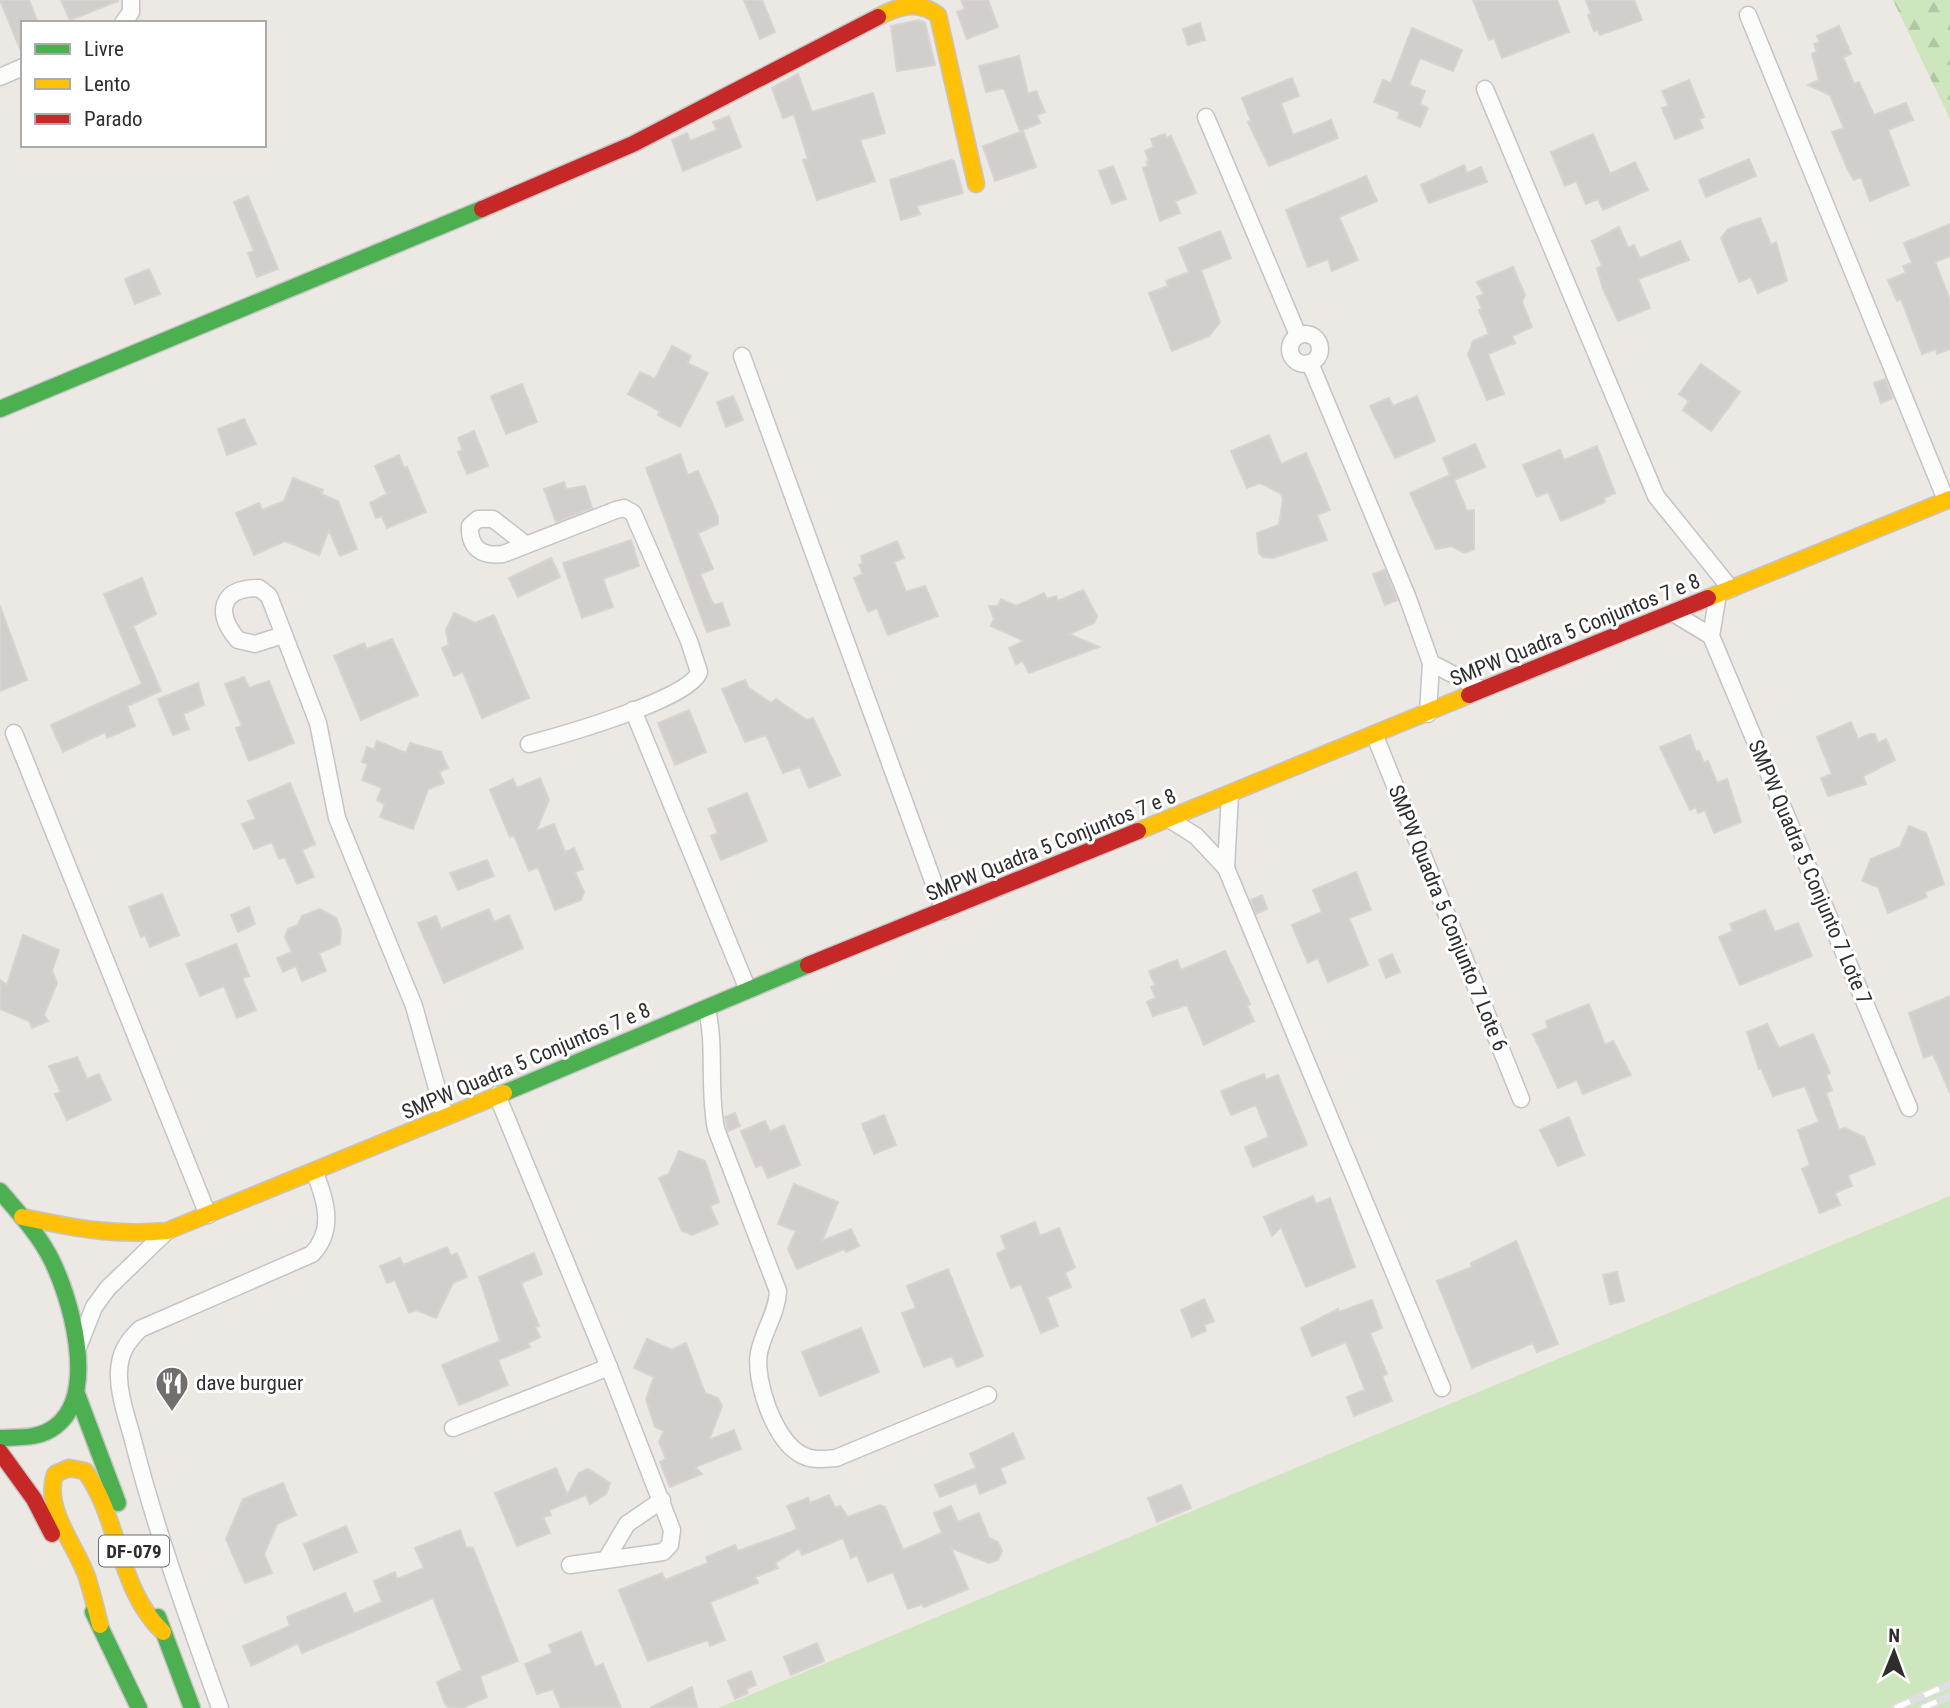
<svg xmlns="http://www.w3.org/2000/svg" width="1950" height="1708" font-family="'Roboto Condensed',sans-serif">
	<defs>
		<pattern id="forest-firs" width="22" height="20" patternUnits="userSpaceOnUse" patternTransform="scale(1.75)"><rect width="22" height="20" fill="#cee6be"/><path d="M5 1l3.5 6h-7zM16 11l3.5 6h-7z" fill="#b1c6a4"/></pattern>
	</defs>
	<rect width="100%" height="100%" fill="#ece8e4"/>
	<polygon fill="#cee6be" points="1950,1196 1950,1708 718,1708"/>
	<polygon fill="url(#forest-firs)" points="1893,0 1950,0 1950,119"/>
	<g fill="#d1cecb" stroke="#d7d4d0" stroke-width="2">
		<polygon points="0,0 29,0 38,23 23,23 23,56"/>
		<polygon points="61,0 118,0 118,1 70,20"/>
		<polygon points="744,0 762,0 775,32 760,39"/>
		<polygon points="961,0 988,0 998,27 967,39 957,12 965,9"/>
		<polygon points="1473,0 1557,0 1569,32 1502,58 1494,38 1489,40"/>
		<polygon points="1586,0 1634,0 1642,20 1600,35 1598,30 1594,31 1588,15 1591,14"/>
		<polygon points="919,20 925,23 935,65 897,71 891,26"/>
		<polygon points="1200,23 1205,40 1188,45 1183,29"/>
		<polygon points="1839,26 1851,54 1843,57 1854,84 1859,82 1874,115 1906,103 1913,120 1888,130 1909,185 1870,201 1861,177 1854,180 1848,170 1832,132 1844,128 1830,95 1808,85 1819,80 1812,54 1817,51 1814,44 1820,42 1817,36"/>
		<polygon points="1412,28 1462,50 1453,71 1420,58 1409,85 1425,91 1420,104 1428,108 1420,127 1398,118 1400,112 1374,102 1383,80 1391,83"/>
		<polygon points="1019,56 1028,94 1036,91 1045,112 1037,115 1040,123 1020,131 1004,88 986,92 979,66"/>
		<polygon points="798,74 812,112 873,93 885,133 860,140 875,181 817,200 803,160 808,159 794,114 783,118 772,88"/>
		<polygon points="1292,78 1299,96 1281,103 1293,135 1331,120 1338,138 1269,166 1248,122 1251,121 1242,98"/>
		<polygon points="1689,80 1704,117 1699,119 1703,128 1675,139 1662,108 1669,106 1662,91"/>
		<polygon points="729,116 741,147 683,171 672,140 687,133 690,141 717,130 713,122"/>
		<polygon points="1023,131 1036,167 995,181 983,146"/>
		<polygon points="1165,134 1166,138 1171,136 1196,193 1175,201 1180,213 1160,221 1143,168 1148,166 1146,162 1149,161 1145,151 1154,147 1151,139"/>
		<polygon points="1593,134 1610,174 1635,162 1648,190 1603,210 1598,199 1586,204 1576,181 1565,186 1551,152"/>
		<polygon points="1749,159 1756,176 1706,197 1699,180"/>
		<polygon points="951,160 954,161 963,193 917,206 920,214 901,220 890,180"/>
		<polygon points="1464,165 1467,173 1481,167 1487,182 1429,203 1421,185"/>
		<polygon points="1113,166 1126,199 1112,204 1099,171"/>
		<polygon points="1366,176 1377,201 1339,217 1358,260 1332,271 1328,259 1308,267 1286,210"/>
		<polygon points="248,196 278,269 257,277 248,253 254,251 234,202"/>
		<polygon points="1760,218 1771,245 1776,242 1787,281 1758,293 1751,277 1739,282 1721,238 1728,229"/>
		<polygon points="1950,224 1950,256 1935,262 1950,300 1950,349 1937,354 1936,349 1922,354 1901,299 1897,301 1888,280 1906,273 1903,266 1912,263 1904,243"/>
		<polygon points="1619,227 1628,248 1634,245 1640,258 1680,241 1689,260 1638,279 1650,308 1618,321 1603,289 1597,268 1602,266 1592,241"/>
		<polygon points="1220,231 1231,258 1201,270 1220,322 1209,336 1172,351 1149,293 1168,286 1166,281 1189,272 1179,248"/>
		<polygon points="1513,267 1525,295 1522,302 1532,327 1512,336 1515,343 1488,354 1504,394 1487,400 1468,355 1473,341 1489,334 1479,310 1482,309 1477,297 1484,294 1477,282"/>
		<polygon points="149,269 160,294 135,304 125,279"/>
		<polygon points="672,346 691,356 687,363 708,373 680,427 658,415 660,411 628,394 640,372 655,379"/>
		<polygon points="1701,364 1740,392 1711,431 1683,410 1689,401 1679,394"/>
		<polygon points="1885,379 1893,398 1881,403 1874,383"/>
		<polygon points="522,384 537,422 506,434 491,396"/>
		<polygon points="733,396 743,420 726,427 717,402"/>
		<polygon points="1417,396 1435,441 1395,458 1370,406 1389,398 1393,406"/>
		<polygon points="244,419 256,444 227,455 218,429"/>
		<polygon points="474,431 488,466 467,474 458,452 463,450 458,438"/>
		<polygon points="1269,435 1281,464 1306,453 1330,510 1317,515 1327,540 1273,558 1263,557 1259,553 1257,533 1279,525 1283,499 1281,494 1265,485 1259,483 1247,488 1231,451"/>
		<polygon points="1475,444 1485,467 1454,480 1467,511 1474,510 1474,549 1465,553 1451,546 1436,549 1410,493 1450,475 1443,458"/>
		<polygon points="1597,446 1615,493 1604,498 1605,502 1561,521 1548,492 1537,497 1523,465 1560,450 1564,460"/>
		<polygon points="680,454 688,475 698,471 718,517 718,524 698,533 713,569 700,574 712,602 715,605 722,603 730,625 707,632 646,468"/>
		<polygon points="399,455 404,468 407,467 426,512 387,528 382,516 376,518 370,503 387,494 375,466"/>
		<polygon points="293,478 323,490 321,494 338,501 357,549 340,556 329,530 319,555 285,541 254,555 236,513 259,503 262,510 284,501"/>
		<polygon points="564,482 566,489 585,486 592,508 556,522 544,489"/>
		<polygon points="631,540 639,566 603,579 613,607 582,618 563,563"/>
		<polygon points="897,541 904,558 894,562 906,592 925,586 938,616 888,635 877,608 868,612 854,578 863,574 859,565 863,563 861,556"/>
		<polygon points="551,558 560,577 518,597 509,578"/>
		<polygon points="1385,570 1397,600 1385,605 1373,574"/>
		<polygon points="142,578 156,614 133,626 161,691 127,706 135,726 107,738 105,732 63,752 51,725 142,684 104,594"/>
		<polygon points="1083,590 1097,616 1094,623 1069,634 1099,647 1029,673 1023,661 1016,664 1009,648 1024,641 991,626 994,619 989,606 998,606 1001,599 1016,606 1044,593 1047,599 1056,596 1058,601"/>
		<polygon points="0,606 27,680 0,691"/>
		<polygon points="454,613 475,623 494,615 529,698 482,718 463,672 454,676 442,648 449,645 446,630"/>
		<polygon points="392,639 418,695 361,720 334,656 364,643 367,649"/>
		<polygon points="244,677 249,688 269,681 294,743 249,761 236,728 242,726 225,684"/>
		<polygon points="745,680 749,688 771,703 776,699 807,720 813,718 840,775 809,788 800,767 783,773 766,735 745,742 722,689"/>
		<polygon points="198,683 204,705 183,714 189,729 173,735 158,699"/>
		<polygon points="689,710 706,752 675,765 658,723"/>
		<polygon points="1851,722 1858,739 1870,734 1875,734 1878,743 1886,739 1895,760 1863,776 1866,784 1828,796 1821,778 1832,774 1817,737"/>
		<polygon points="1690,735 1696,752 1699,751 1704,763 1708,761 1717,783 1727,779 1741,822 1714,833 1705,810 1698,813 1696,807 1690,810 1660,747"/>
		<polygon points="377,741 406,753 410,743 441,752 448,768 439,772 444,783 428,789 413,829 380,817 385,804 377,800 382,788 362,780 368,764 362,762 367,747 374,750"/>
		<polygon points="540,778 549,800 536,831 554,824 565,852 574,848 583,869 575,872 584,892 581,900 555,910 538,867 529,871 514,835 510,837 490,790 513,779 517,788"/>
		<polygon points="290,783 315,844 302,850 314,877 297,884 285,857 279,859 272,842 254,849 242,824 256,819 248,801"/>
		<polygon points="747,793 767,841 721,860 711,836 718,833 708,809"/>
		<polygon points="1909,826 1926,833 1944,884 1925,892 1927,897 1888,913 1878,887 1862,881 1871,859 1900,847"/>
		<polygon points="487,860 494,876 458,890 450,873"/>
		<polygon points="1356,872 1371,910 1349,918 1368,965 1328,982 1318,958 1308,963 1292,925 1322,912 1313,890"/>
		<polygon points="162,894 179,935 150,947 145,935 141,937 129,907"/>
		<polygon points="1262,895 1267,909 1256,914 1251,900"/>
		<polygon points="249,907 255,924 238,932 231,915"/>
		<polygon points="320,909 336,918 341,930 340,944 319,953 326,971 302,981 296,966 283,972 277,958 292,952 285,937 288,929 298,925 302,916"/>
		<polygon points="489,909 494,922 509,915 523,948 444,983 418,923 436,916 441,929"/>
		<polygon points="1765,910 1775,932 1798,923 1812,956 1740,985 1719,937 1733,931 1730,924"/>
		<polygon points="23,935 59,950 52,971 57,983 44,1015 48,1021 32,1028 29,1021 0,1009 0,980 7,985"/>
		<polygon points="236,944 249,976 242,978 256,1010 237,1018 224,986 200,996 186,964"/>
		<polygon points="1225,951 1250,1004 1247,1006 1254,1021 1204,1045 1187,1005 1153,1016 1147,1002 1156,998 1151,987 1155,985 1149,971 1177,960 1181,970"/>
		<polygon points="1392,954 1400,972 1386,978 1379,960"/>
		<polygon points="1950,996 1950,1093 1933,1054 1924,1058 1909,1013"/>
		<polygon points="1589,1004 1605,1045 1613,1041 1631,1075 1583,1094 1577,1080 1558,1088 1533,1034 1548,1028 1546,1021"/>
		<polygon points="1767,1024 1779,1048 1813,1034 1830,1073 1826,1075 1832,1090 1826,1093 1839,1130 1845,1128 1864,1137 1875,1164 1848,1175 1852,1186 1835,1193 1840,1205 1820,1213 1802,1169 1810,1165 1798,1130 1819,1122 1805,1086 1773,1096 1761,1068 1759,1069 1747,1032"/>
		<polygon points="77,1057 87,1079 99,1074 111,1100 67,1120 55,1094 61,1092 49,1066"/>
		<polygon points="1264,1074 1266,1080 1278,1075 1307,1145 1253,1167 1245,1147 1269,1137 1256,1105 1231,1115 1221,1091"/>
		<polygon points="735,1113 740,1126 728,1131 725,1117"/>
		<polygon points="884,1115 896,1145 874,1154 862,1124"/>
		<polygon points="1569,1117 1584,1155 1558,1166 1540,1130"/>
		<polygon points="765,1121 770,1132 784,1125 800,1165 768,1178 762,1165 756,1167 741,1131"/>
		<polygon points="679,1151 705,1161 719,1202 710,1206 718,1224 692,1235 682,1231 659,1178 669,1174"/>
		<polygon points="794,1184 838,1202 822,1241 851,1229 859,1246 846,1252 844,1249 797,1269 788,1249 796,1231 778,1224"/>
		<polygon points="1313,1196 1316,1204 1330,1198 1355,1267 1306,1287 1281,1227 1272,1236 1264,1217"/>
		<polygon points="1035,1222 1040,1236 1059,1228 1075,1267 1065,1273 1071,1287 1047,1297 1058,1326 1041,1333 1021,1284 1011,1288 997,1254 1006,1249 1001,1236"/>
		<polygon points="1516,1241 1558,1344 1537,1352 1533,1343 1472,1368 1437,1281 1472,1267 1471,1263"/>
		<polygon points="447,1247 451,1256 457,1253 467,1277 453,1283 436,1318 416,1310 409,1313 395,1280 387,1283 380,1266 400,1258 403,1265"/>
		<polygon points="534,1253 542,1274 521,1283 539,1326 535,1327 540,1337 528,1343 530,1347 498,1360 508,1385 459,1405 442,1365 500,1341 479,1277"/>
		<polygon points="948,1269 983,1356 957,1367 952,1356 924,1367 902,1313 916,1308 907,1286"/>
		<polygon points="1617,1272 1624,1301 1610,1304 1603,1275"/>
		<polygon points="1204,1299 1214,1321 1204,1325 1206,1331 1192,1337 1181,1310"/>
		<polygon points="1372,1300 1382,1328 1370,1333 1387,1374 1382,1376 1392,1401 1354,1416 1347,1397 1365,1390 1346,1342 1312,1356 1301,1328 1338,1309 1339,1312"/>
		<polygon points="861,1328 879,1372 820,1396 802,1352"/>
		<polygon points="647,1339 672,1350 686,1343 705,1393 718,1398 722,1406 709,1440 734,1430 741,1449 695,1467 702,1474 670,1487 660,1462 666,1459 659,1442 664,1431 655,1427 646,1399 654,1377 634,1368"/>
		<polygon points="1013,1433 1024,1458 1000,1468 1006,1483 980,1494 976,1483 940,1497 935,1485 976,1468 970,1454"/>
		<polygon points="556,1468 567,1495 579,1473 588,1469 610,1483 606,1494 590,1504 586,1495 549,1510 551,1515 543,1517 550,1533 517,1546 495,1493"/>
		<polygon points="283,1483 296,1515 277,1524 264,1554 272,1573 245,1583 226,1539 243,1499"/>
		<polygon points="1181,1485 1191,1508 1157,1522 1148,1498"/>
		<polygon points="829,1495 835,1508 840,1506 848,1517 880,1505 885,1507 903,1550 942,1533 934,1513 951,1506 958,1522 979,1513 989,1538 998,1542 1002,1551 998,1560 989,1563 951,1548 968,1589 924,1607 922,1604 908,1609 893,1572 868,1582 857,1555 851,1558 843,1538 802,1555 799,1548 775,1563 778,1568 755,1577 758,1583 710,1602 725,1640 710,1646 708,1640 648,1661 619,1590 662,1573 665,1580 708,1563 706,1557 735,1545 738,1551 791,1532 797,1529 787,1506 808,1498 810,1503"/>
		<polygon points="346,1526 357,1552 314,1570 304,1544"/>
		<polygon points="460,1530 466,1547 473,1548 518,1661 480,1676 487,1697 462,1708 449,1708 445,1704 437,1682 462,1670 433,1598 302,1653 298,1643 251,1666 243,1646 290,1626 287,1617 345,1593 354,1614 382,1602 374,1581 395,1572 397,1579 424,1568 415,1548"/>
		<polygon points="581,1632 595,1667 603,1664 621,1708 561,1708 553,1689 537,1694 525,1664 552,1653 549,1645"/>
		<polygon points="817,1643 824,1661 791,1675 784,1657"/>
		<polygon points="751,1671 756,1685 746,1689 748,1693 735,1699 728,1681"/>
		<polygon points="692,1687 697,1708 650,1708"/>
	</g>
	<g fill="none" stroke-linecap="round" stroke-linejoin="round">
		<defs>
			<g id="street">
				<polyline points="1748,15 1946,500"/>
				<polyline points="123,23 131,12 131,0"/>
				<polyline points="0,77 23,67"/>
				<polyline points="1485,89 1656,496 1731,589"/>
				<polyline points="1206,117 1298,335"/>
				<circle cx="1305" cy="349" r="15"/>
				<polyline points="742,356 944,911"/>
				<polyline points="1310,363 1407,596 1431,663 1428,714"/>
				<path d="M525,544l-32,-25h-15l-8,7c-1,22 12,31 33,28l113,-44 8,-2 9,5 56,128 10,31c-8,27 -140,64 -170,72"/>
				<polyline points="1718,594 1711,636 1909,1108"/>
				<polyline points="1673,613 1711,636"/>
				<path d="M283,635l-28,9 -17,-4c-24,-28 -17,-52 21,-52l10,8 49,127 19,95 77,188 31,111"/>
				<polyline points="1431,663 1481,689"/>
				<polyline points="633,710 748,990"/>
				<polyline points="14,733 208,1215"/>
				<polyline points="1375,736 1521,1099"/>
				<polyline points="1169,819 1196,836 1226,868 1442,1388"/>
				<polyline points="1226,868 1230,794"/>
				<path d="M707,1009c9,40 1,80 9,120l62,162c-1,23 -15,40 -19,62 -5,27 15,86 41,101 12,7 23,5 36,4l152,-63"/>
				<polyline points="497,1095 609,1367 672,1530 670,1545 663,1552 570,1565"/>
				<polyline points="79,1345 94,1307 108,1288 167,1231"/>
				<polyline points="453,1428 609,1367"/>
				<polyline points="607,1558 627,1524 662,1500"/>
				<path d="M220,1708c-31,-87 -63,-174 -86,-264 -6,-24 -16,-49 -15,-73 1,-19 8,-29 21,-42l172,-75c23,-24 14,-53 3,-81"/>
			</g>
			<g id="fast">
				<polyline points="0,409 482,209"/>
				<polyline points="504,1093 808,965"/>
				<path d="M0,1191c17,20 36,40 49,64 21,39 50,138 7,171 -16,13 -36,11 -56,12"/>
				<polyline points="77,1394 118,1503"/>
				<polyline points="93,1612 139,1708"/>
				<polyline points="158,1617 192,1708"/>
			</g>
			<g id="slow">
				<path d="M878,17c20,-11 40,-17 60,-2l38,169"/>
				<polyline points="1708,598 1950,499"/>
				<polyline points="1138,831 1469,695"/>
				<path d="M22,1217c52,11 91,19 145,14l337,-138"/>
				<path d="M100,1625c-4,-16 -8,-32 -13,-48 -11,-32 -44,-68 -32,-103l14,-6 16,3c35,48 33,119 78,161"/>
			</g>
			<g id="jam">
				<polyline points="482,209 633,144 878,17"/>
				<polyline points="1469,695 1708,598"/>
				<polyline points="808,965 1138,831"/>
				<polyline points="0,1452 34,1499 52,1534"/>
			</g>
		</defs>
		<use href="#street" stroke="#c5c4c5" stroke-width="19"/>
		<use href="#fast" stroke="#c5c4c5" stroke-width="19"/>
		<use href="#slow" stroke="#c5c4c5" stroke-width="19"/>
		<use href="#jam" stroke="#c5c4c5" stroke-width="19"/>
		<use href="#street" stroke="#fcfcfb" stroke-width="16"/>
		<use href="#fast" stroke="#4caf50" stroke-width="16"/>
		<use href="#slow" stroke="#ffc107" stroke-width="16"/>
		<use href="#jam" stroke="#c62828" stroke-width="16"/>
		<defs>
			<g id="rail">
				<polyline points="1895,1708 1950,1684"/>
				<polyline points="1922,1708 1950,1696"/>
			</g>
		</defs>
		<use href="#rail" stroke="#dfdfe1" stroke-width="8"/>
		<use href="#rail" stroke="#fff" stroke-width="5" stroke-dasharray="16" stroke-linecap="butt"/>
	</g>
	<defs>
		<symbol id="restaurant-pin" viewBox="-11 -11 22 30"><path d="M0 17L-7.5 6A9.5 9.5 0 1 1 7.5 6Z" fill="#706f6e" stroke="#fff"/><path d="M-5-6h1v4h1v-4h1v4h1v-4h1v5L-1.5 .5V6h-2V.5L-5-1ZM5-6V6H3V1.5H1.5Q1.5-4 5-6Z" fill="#fff"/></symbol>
	</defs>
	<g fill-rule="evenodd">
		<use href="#restaurant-pin" x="153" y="1364" width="38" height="52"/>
	</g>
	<g text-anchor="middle" stroke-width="6" stroke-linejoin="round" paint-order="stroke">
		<rect fill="#fff" stroke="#6d6d6d" stroke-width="2" x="99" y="1535.5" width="70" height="31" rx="5"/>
		<g font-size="19" font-weight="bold" fill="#2e2e2e">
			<text x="134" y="1558">DF-079</text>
		</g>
		<g font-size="21" fill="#2e2e2e" stroke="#fff">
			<text transform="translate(1575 630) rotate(-22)" y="7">SMPW Quadra 5 Conjuntos 7 e 8</text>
			<text transform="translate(1051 845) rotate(-22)" y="7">SMPW Quadra 5 Conjuntos 7 e 8</text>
			<text transform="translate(1810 872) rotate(67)" y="7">SMPW Quadra 5 Conjunto 7 Lote 7</text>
			<text transform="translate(1448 918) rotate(68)" y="7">SMPW Quadra 5 Conjunto 7 Lote 6</text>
			<text transform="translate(526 1061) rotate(-23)" y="7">SMPW Quadra 5 Conjuntos 7 e 8</text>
		</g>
		<g font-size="21" fill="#2e2e2e" stroke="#fff" text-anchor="start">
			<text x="196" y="1390">dave burguer</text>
		</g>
	</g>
	<rect x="21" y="21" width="245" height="126" fill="#ffffff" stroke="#ababab" stroke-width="2"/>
	<rect x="35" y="44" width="35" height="10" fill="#4caf50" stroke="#ababab" stroke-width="2"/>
	<text x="84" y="56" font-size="21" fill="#2e2e2e">Livre</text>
	<rect x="35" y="79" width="35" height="10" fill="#ffc107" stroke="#ababab" stroke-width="2"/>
	<text x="84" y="91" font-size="21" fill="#2e2e2e">Lento</text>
	<rect x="35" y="114" width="35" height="10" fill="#c62828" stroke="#ababab" stroke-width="2"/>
	<text x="84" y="126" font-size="21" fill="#2e2e2e">Parado</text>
	<g transform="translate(1894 1652) rotate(1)" stroke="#ffffff" stroke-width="5" paint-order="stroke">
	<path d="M0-5L12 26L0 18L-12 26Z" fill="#2e2e2e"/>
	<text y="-10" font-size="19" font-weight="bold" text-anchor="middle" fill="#2e2e2e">N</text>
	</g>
</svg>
